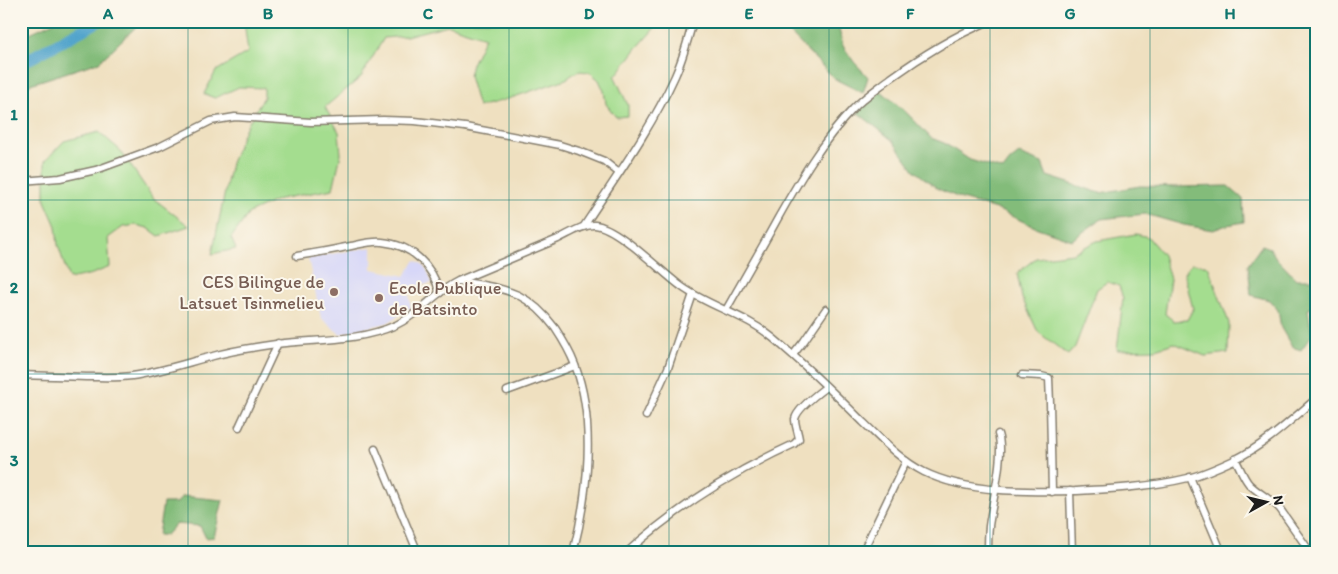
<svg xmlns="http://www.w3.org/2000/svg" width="1338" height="574" font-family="Itim,sans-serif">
	<rect width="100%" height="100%" fill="#fbf7ec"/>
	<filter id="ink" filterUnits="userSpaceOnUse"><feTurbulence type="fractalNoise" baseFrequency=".02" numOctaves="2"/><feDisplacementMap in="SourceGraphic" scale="10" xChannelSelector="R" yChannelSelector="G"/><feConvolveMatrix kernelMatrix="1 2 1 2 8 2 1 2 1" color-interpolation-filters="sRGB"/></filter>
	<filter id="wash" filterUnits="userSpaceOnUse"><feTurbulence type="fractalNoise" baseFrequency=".0096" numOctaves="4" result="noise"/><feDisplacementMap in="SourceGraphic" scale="20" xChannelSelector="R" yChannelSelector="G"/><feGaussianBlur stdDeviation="1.12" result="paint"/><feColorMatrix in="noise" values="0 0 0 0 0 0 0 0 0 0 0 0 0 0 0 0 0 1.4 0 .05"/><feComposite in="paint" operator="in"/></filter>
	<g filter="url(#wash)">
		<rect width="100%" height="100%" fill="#efe0c0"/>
		<polygon fill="#d7d7f8" points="372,247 372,269 405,276 415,260 422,264 427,270 432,283 408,288 411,308 387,323 340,334 321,318 308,258"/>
		<g fill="#a4dd8f" stroke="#607c56">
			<polygon points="244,21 661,21 637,48 615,77 628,105 628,116 616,117 606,104 604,91 599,80 590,72 578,71 566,79 511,98 478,107 469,76 472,64 485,37 448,25 406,36 384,38 361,77 325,107 339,132 341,154 333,189 279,199 249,213 231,238 236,249 212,254 231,163 245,129 264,97 264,88 239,87 215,98 204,94 216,71 248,52"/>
			<polygon points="99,132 120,150 153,198 189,226 159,236 148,228 136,225 123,227 108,238 110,267 92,274 69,279 58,245 56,226 45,201 45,161 64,141"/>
			<polygon points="1136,234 1148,237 1163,255 1170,279 1165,314 1174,321 1187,320 1193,309 1184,273 1192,263 1208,266 1229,323 1228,353 1205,356 1174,343 1155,349 1117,350 1123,298 1119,286 1107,282 1097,289 1075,347 1068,355 1038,332 1022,298 1017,273 1036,258 1073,253 1097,241"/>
		</g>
		<g fill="#83bc7a" stroke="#506c4b">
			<polygon points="56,21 142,21 99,62 21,87 21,37"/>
			<polygon points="772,21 837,21 843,46 854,62 868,77 863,93 835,79 785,28"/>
			<polygon points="881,91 906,112 931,138 944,143 970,160 1003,170 1010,161 1019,154 1042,163 1047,176 1100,193 1140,186 1177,187 1228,186 1243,199 1244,222 1227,225 1213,230 1184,225 1145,214 1101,219 1072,240 1035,227 996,209 962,199 938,189 915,171 892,140 857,112"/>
			<polygon points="1262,245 1270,248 1276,258 1296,279 1311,279 1317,285 1317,307 1308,309 1312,335 1301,350 1292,347 1281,328 1278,310 1269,300 1251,295 1248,265"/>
			<polygon points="182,496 223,500 214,537 206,538 200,526 176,524 166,535 158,535 163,503 177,503"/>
		</g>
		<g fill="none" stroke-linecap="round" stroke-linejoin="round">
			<polyline stroke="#4fa3cb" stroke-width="12" points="21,62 29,59 99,21"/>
		</g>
	</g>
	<g filter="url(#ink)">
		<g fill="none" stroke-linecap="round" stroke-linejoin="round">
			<defs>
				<g id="minor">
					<polyline points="1314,21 1317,22"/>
					<polyline points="21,181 60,178 96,170 159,147 211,121 235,117 311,122 383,120 415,121 465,127 560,145 579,151 604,161 619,173"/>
					<path d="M584,226c32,-49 67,-97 91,-150 8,-18 13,-36 18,-55"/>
					<path d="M297,256c18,-3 36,-6 54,-10 10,-2 21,-5 31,-4 30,3 50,23 58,51"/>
					<path d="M459,281c19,3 41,6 59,14 14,7 28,21 37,33 8,12 15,24 20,37 21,56 13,130 -2,188"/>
					<path d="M726,310c17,-30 35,-61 52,-92 22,-39 44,-77 75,-109 11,-12 25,-21 38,-31 33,-24 61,-41 98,-57"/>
					<polyline points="793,355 804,341 826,309"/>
					<path d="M21,375c22,1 43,1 65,2 15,0 30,1 46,-1 27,-4 54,-13 81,-20 21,-6 42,-9 63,-12 40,-5 82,-2 120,-19 24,-11 39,-33 62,-44 33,-14 67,-28 100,-42 11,-5 25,-15 37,-14 23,2 66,47 87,62 28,20 64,28 91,51 31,26 61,55 90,84 19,18 37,38 61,50 42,21 105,20 151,19 37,-2 76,-4 113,-13 15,-4 31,-11 46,-18 31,-15 56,-39 83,-62"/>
					<polyline points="1022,375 1041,376 1049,378 1050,403 1052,492"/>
					<polyline points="507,391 575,366"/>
					<polyline points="646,416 668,368 693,294"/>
					<polyline points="239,427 278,343"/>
					<polyline points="375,449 418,553"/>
					<path d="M1235,459c5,8 8,18 14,25 9,9 22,15 31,25l31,44"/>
					<polyline points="1190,477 1222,553"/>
					<polyline points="1070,491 1072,553"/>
					<path d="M626,553c50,-45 107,-81 168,-109l5,-5c-1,-7 -4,-14 -4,-20 2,-10 23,-26 31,-32"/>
					<polyline points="862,553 906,461"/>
					<path d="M988,553c0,-9 0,-18 1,-27 3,-23 16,-72 9,-92"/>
				</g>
			</defs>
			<use href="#minor" stroke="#867e6e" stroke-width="9"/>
			<use href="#minor" stroke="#fff" stroke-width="6"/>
		</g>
	</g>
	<path fill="none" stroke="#0f766e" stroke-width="1" stroke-opacity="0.55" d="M188,21v532M348,21v532M509,21v532M669,21v532M829,21v532M990,21v532M1150,21v532M21,200h1296M21,374h1296"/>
	<g fill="#8d6e63" stroke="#fbf7ec" stroke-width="2">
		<circle cx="334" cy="292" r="5"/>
		<circle cx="379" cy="298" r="5"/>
	</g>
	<g text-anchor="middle" stroke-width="4" stroke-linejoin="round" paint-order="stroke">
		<g font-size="18" fill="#785e54" stroke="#fbf7ec" text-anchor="end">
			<text x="324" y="288">CES Bilingue de<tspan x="324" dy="21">Latsuet Tsinmelieu</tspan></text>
			<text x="389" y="294" text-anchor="start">Ecole Publique<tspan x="389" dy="21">de Batsinto</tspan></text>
		</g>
	</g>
	<rect width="1338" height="574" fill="none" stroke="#fbf7ec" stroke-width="55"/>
	<g transform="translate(1266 502) rotate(82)" stroke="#fbf7ec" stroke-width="4" paint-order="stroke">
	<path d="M0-4L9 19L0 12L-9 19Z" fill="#1c1c1c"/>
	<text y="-8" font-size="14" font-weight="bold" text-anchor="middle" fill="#1c1c1c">N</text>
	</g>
	<rect x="28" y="28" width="1282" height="518" fill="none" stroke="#0f766e" stroke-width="2"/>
	<g font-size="16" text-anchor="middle" font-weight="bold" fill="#0f766e">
		<text x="108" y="19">A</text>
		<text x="268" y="19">B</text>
		<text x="428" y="19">C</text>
		<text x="589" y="19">D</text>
		<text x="749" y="19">E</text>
		<text x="910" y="19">F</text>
		<text x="1070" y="19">G</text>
		<text x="1230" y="19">H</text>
		<text x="14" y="120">1</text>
		<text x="14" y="293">2</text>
		<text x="14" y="466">3</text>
	</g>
</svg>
